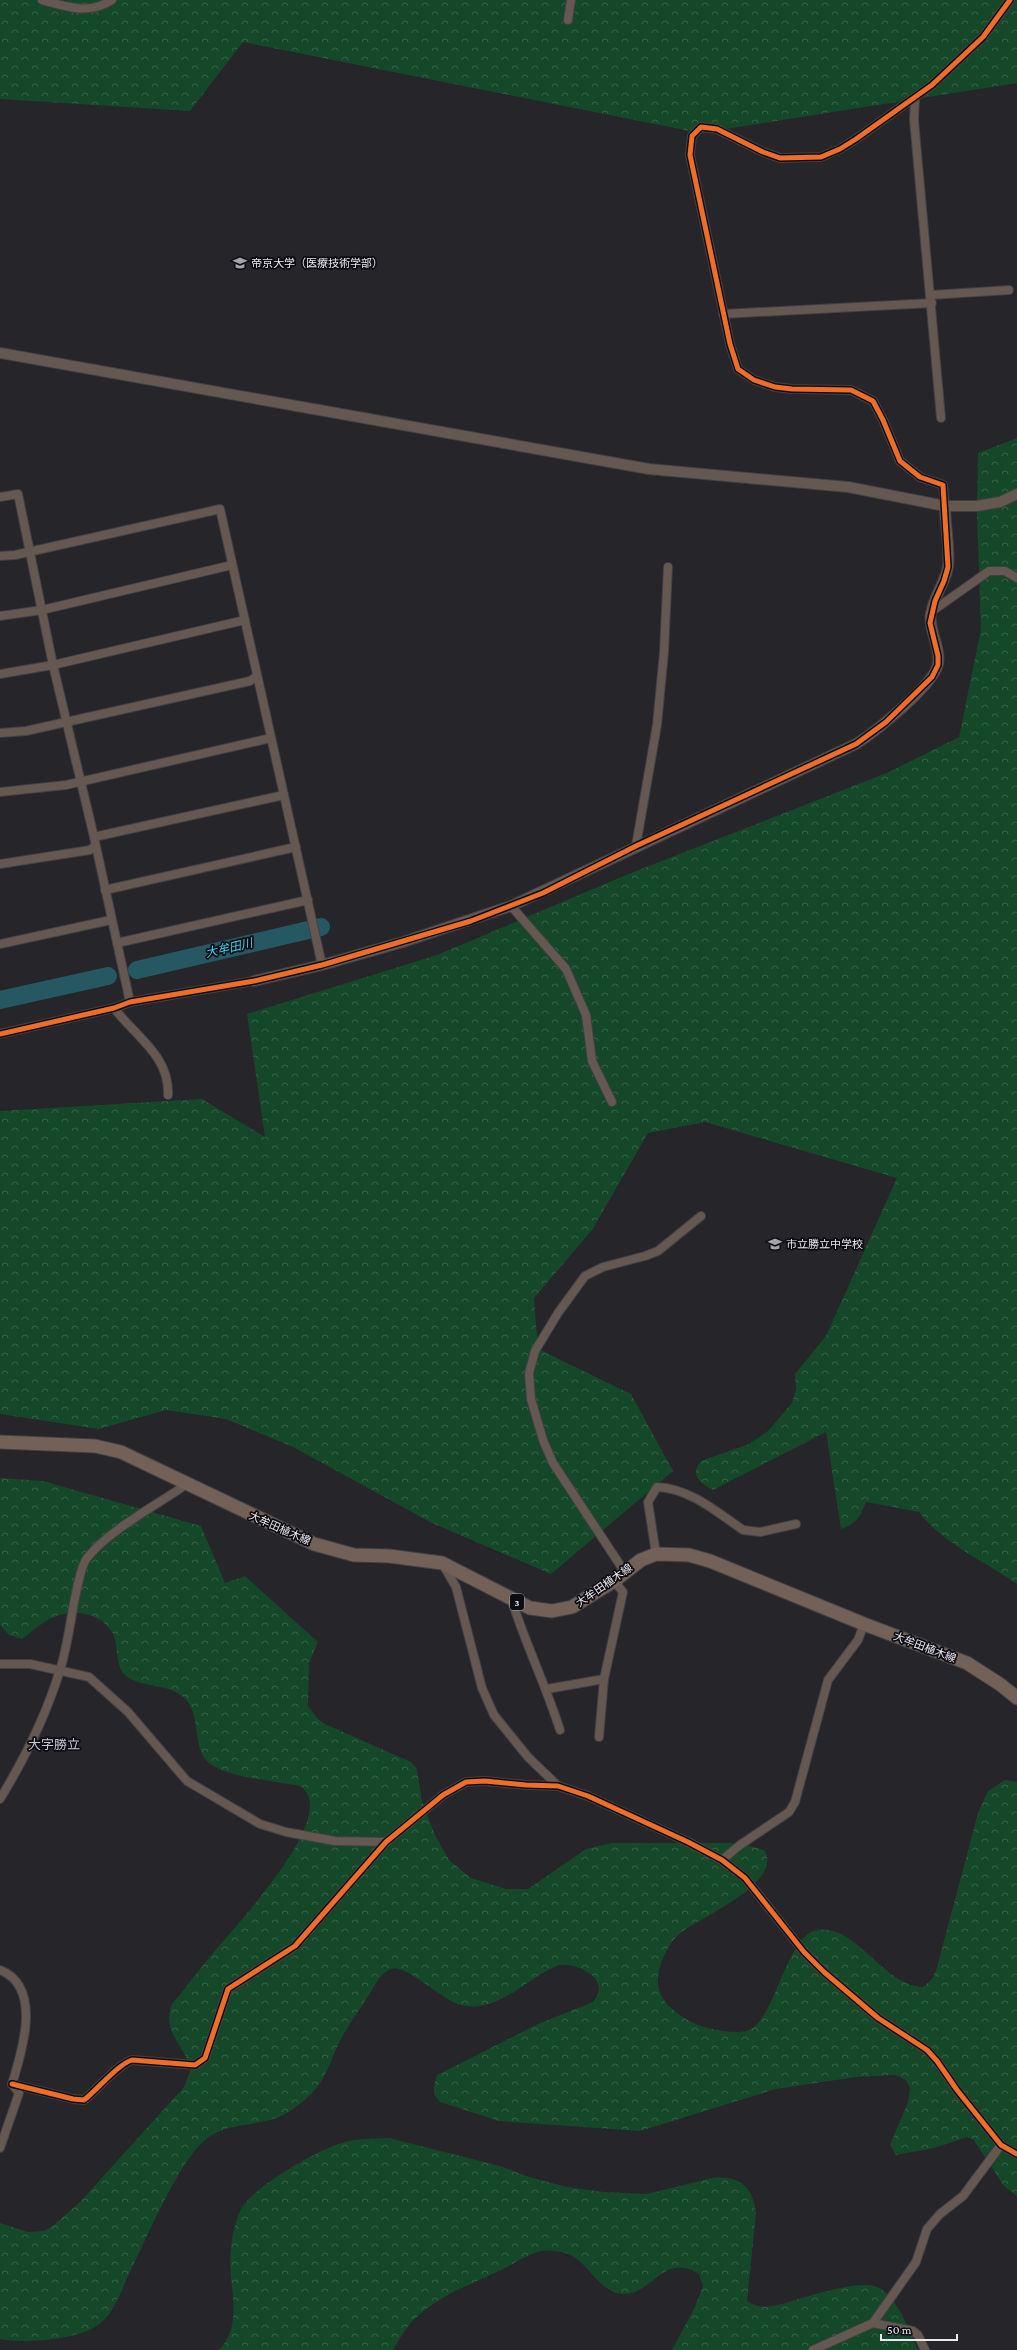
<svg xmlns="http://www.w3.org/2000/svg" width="1017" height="2350" font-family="'Crimson Pro','Noto Sans JP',serif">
	<defs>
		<pattern id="forest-crowns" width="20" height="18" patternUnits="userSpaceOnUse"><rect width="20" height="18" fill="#154829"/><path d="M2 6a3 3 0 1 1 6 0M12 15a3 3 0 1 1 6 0" fill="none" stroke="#376248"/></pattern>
	</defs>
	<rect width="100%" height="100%" fill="#25252a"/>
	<g fill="url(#forest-crowns)">
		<polygon points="0,0 1017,0 1017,83 700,133 243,42 190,111 0,99"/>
		<path d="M1017,438v1146c-32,-23 -74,-40 -98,-72l-53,-10c-5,14 -10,22 -25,27l-15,-97 -113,58c-13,-7 -24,-15 -12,-29l48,-17 19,-13 24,-28 4,-14 -1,-15 31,-38 71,-158 -192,-56 -57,11 -56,97 -58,68 4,51 93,45 42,77 -122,103 -119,-51 -139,-76 -67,-28 -60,-9 -67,19 -99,-15v-303l202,-12 63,38 -18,-123 190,-59 194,-82 258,-101 70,-35 22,-108 -4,-117 1,-59z"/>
		<path d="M0,1478l43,3 158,45 24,57 20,-7 73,66 -9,21 -1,43 9,12 8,6 86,38 6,7 5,33 14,35 13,23 22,18 35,11h22l58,-40 26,-6h128l24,7c21,31 -62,67 -81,81 -13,10 -20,24 -24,40 -4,17 3,31 17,41 13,11 30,17 47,19 11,1 23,3 32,-5 22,-18 34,-92 62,-96 40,-6 66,56 106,57l9,-8 4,-8 42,-158 10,-22 17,-11 12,2v414l-13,-10 -31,-47 -6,-2 -33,11 -38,7 -6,-10 18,-43 2,-14 -4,-8 -11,-5 -39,2 -80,12 -136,42 -141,-10 -59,-19 -6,-8v-8l3,-11 101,-51 55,-22c20,-23 -16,-40 -34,-37 -31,12 -61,49 -98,40 -20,-5 -56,-43 -71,-36 -10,5 -16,18 -22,27 -8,13 -17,26 -25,39 -12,21 -15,44 -34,61 -10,10 -26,21 -39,24 -31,8 -51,3 -74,29 -25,31 -50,90 -68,127 -8,17 -15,41 -33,51 -23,13 -70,17 -95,12v-116l28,9 16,-1 10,-6 26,-23 104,-115 7,-18c-7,-24 -30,-38 -19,-65 15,-17 27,-35 42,-52 20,-25 129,-138 86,-166 -25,-5 -72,-8 -91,-23 -17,-15 -8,-45 -22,-62 -16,-20 -46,-11 -63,-27 -8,-8 -6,-27 -10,-38 -8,-20 -34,-27 -54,-21 -14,3 -27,16 -38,24l-13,-4 -9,-10z"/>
		<path d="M389,2138l111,28 29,11 38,10 37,5 43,2 65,-16c27,-3 41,8 44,35l-9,88c11,8 22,6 35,3 21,-6 76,-25 95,-17 20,8 33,45 41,63h-246l22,-41 9,-23 -4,-12c-36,-22 -45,20 -76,20 -25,-1 -35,-35 -58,-41 -7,-2 -17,-3 -24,-2 -13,3 -26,12 -38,18 -28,14 -62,25 -85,47 -11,9 -18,22 -25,34h-174c27,-28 7,-68 12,-102 1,-12 5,-30 11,-41 16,-23 79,-60 107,-66 13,-3 27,-2 40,-3z"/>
	</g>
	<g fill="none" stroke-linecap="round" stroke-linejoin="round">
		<g stroke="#255863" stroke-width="18">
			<polyline points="137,970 321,927"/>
			<polyline points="0,1000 108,976"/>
		</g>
		<defs>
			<g id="minor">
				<path d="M42,0c25,7 47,15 70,0"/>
				<polyline points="568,20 571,0"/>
				<polyline points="915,99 914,120 941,418"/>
				<polyline points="931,295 1009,290"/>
				<polyline points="723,314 932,303"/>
				<polyline points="0,497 18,494 53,665 94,837"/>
				<polyline points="945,506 943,485 920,477 900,461 883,420 873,401 851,390 792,389 775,387 754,380 738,369 730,344 690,155 692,136 701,127 717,129 763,152 780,158 821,157 840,149 856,139 932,85 983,37 1010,0"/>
				<polyline points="0,556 15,555 220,509 322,965"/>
				<polyline points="931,612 989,571 1005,571 1017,578"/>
				<polyline points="0,616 42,610 232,565"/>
				<polyline points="0,674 53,665 245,620"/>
				<polyline points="0,733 26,731 250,681 257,676"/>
				<polyline points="0,792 66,785 271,738"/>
				<polyline points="636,846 657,725 664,652 668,567"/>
				<polyline points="0,864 90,850 95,846"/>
				<polyline points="105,890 296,847"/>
				<polyline points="511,906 566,969 586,1015 592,1061 612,1102"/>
				<polyline points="117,943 308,900"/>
				<polyline points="0,944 111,920"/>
				<polyline points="130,1002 94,837 284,795"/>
				<path d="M114,1008c21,28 56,48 54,87"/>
				<polyline points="0,1034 114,1008 130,1002 254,981"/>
				<path d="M656,1554l-8,-52 9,-15c32,1 60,25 86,43l17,2 36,-8"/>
				<polyline points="443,1565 456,1587 482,1688 494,1715 528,1757 558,1786"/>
				<polyline points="624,1571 553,1463 543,1440 531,1399 529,1373 535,1351 558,1313 585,1276 603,1267 645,1256 658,1251 701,1216"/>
				<path d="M512,1601c14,44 34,85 48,129"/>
				<polyline points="0,1664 30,1664 89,1677 128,1712 187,1781 260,1824 286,1832 335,1841 386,1842"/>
				<polyline points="547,1689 604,1679"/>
				<polyline points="599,1737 604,1679 623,1592 614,1581"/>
				<path d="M0,1799c25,-41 46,-83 60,-129 9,-28 11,-58 18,-86 2,-9 4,-19 9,-26 22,-28 70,-53 100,-74"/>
				<polyline points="722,1860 740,1845 789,1812 795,1802 828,1680 858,1640 864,1624"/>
				<path d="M0,1970c43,17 22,82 12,114"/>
				<path d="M12,2084l61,15 11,1c14,-11 33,-35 48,-40l63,5 10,-7 23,-69 67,-43 91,-104 57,-47 23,-13 19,-1 41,4 32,1 30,10 100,46 34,18 23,18 59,74 20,20 54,46 49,32 10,11 20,29 44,55 16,9"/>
				<polyline points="0,2148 19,2093 12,2084"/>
				<polyline points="873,2323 913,2331 918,2335 925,2350"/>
				<polyline points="813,2350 873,2323 916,2262 927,2229 940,2214 963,2196 1001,2145"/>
			</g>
			<g id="tertiary">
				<polyline points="0,353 649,469 848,487 945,506 977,506 1000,502 1017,494"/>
				<path d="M254,981l68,-16 81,-23 108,-36 345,-162c19,-12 78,-59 82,-80 3,-17 -10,-34 -7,-51 3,-17 14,-30 17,-46 2,-20 -3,-41 -3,-61"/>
			</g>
			<polyline id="primary" points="0,1442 95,1446 121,1452 314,1544 354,1555 389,1556 442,1563 530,1608 552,1611 572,1607 614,1581 641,1560 656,1554 689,1555 710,1561 864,1624 967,1663 1001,1685 1017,1698"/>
		</defs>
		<use href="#minor" stroke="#414145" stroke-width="10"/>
		<use href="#tertiary" stroke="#414145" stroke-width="12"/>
		<use href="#primary" stroke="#414145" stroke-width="15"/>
		<use href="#minor" stroke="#645851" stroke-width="8"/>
		<use href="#tertiary" stroke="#645851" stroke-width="10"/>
		<use href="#primary" stroke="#736056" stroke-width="13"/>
		<defs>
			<g id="cycleway">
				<polyline points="0,1034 114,1008 130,1002 254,981 322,965 471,921 543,893 636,846 856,744 886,722 932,677 938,665 938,656 930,623 935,601 944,581 948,567 943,485 920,477 900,461 883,420 873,401 851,390 792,389 775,387 754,380 738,369 730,344 690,155 692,136 701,127 717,129 763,152 780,158 821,157 840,149 856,139 932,85 983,37 1010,0"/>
				<path d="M12,2084l61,15 11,1c14,-11 33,-35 48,-40l63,5 10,-7 23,-69 67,-43 91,-104 57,-47 23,-13 19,-1 41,4 32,1 30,10 100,46 34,18 23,18 59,74 20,20 54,46 49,32 10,11 20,29 44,55 16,9"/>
			</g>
		</defs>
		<use href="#cycleway" stroke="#0d0c11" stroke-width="8"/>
		<use href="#cycleway" stroke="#ee6e29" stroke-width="5"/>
	</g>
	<defs>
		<symbol id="university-bare" viewBox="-9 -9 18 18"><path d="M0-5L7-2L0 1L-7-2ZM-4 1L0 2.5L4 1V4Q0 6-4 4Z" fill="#a5a4ab" stroke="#0d0c11" stroke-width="2.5" paint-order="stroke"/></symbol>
		<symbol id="school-bare" viewBox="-9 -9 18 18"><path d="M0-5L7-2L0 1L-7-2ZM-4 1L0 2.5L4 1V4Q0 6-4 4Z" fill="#a5a4ab" stroke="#0d0c11" stroke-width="2.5" paint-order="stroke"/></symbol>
	</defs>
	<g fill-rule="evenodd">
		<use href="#university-bare" x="230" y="253" width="20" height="20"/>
		<use href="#school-bare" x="765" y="1234" width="20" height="20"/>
	</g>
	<g text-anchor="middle" stroke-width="3.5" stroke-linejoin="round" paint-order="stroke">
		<rect fill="#0d0c11" stroke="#a8a7ae" stroke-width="1" x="510" y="1594" width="14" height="16" rx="3"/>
		<g font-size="10" font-weight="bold" fill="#eae9f1">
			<text x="517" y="1606">3</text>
		</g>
		<g font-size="11" fill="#eae9f1" stroke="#0d0c11" text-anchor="start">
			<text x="251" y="267">帝京大学（医療技術学部）</text>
			<text x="786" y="1248">市立勝立中学校</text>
		</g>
		<g font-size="11" fill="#eae9f1" stroke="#0d0c11">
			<text transform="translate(280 1528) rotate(24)" y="4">大牟田植木線</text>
			<text transform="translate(604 1585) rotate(-35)" y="4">大牟田植木線</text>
			<text transform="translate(925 1647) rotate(21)" y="4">大牟田植木線</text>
		</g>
		<g font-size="12" font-style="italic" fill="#3edaf8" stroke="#0d0c11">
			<text transform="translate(229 948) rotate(-13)" y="4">大牟田川</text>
		</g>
		<g font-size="13" fill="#cac7d7" stroke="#0d0c11">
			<text x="54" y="1749">大字勝立</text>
		</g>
	</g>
	<path d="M881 2334v6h76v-6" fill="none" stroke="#eae9f1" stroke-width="2"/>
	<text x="887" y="2334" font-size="12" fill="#eae9f1" stroke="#0d0c11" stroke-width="3" paint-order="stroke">50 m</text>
</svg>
